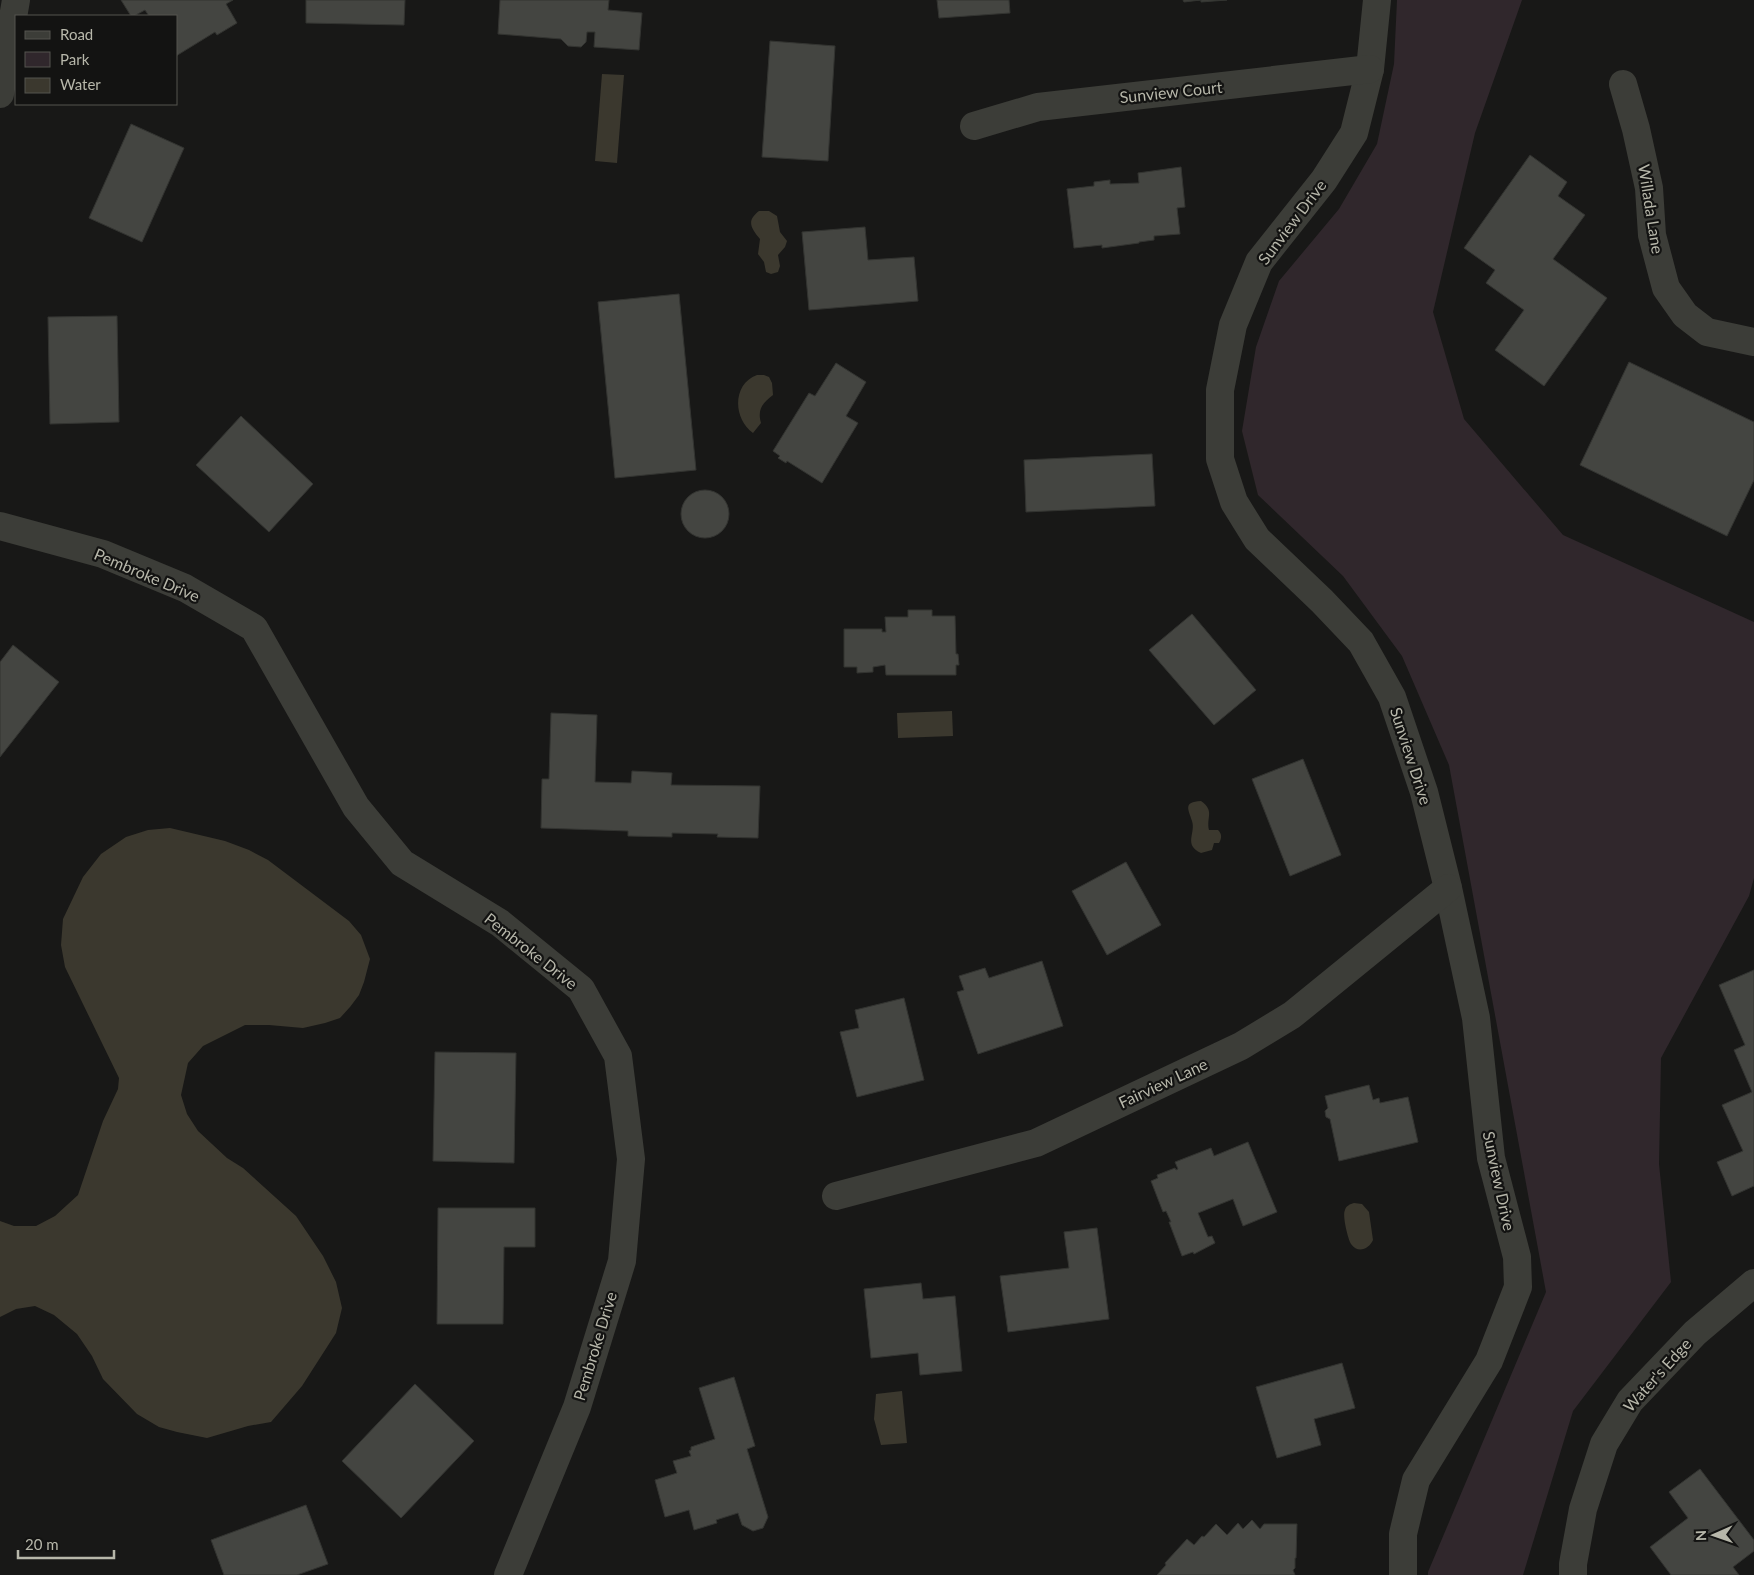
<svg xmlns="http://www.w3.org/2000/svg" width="1754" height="1575" font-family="Lato,sans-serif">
	<rect width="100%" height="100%" fill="#181817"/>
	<polygon fill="#30272c" points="1397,0 1522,0 1475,133 1433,312 1464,419 1563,535 1754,622 1754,878 1749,896 1661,1058 1659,1164 1671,1282 1573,1411 1523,1575 1428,1575 1428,1572 1546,1292 1449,765 1402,656 1343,576 1258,495 1242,431 1256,347 1279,281 1339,209 1377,144 1394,64"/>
	<g fill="#3b382e">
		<polygon points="602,74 624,75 617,163 595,161"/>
		<path d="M759,211h10l8,5 3,16 7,9 -2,6 -7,8 2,11 -2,6 -7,2 -5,-2 -2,-10 -6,-8 2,-15c-9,-11 -14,-18 -1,-28z"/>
		<path d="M757,375h7l5,2 3,6 1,12c-10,8 -16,14 -12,28l-8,10c-20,-14 -21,-49 4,-58z"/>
		<polygon points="952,711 953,736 898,738 897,713"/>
		<path d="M1201,801c14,10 5,16 8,29h9c4,4 4,8 1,13h-5l-2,7 -11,3c-18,-8 -5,-20 -9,-32 -3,-11 -10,-19 9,-20z"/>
		<polygon points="170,828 225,841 249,850 268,860 349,921 361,935 370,959 364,982 359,995 350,1007 340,1018 325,1023 303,1028 269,1025 245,1025 203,1046 188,1063 181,1095 187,1114 198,1131 227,1158 243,1168 296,1216 323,1256 336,1282 342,1308 336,1333 302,1386 271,1422 248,1426 207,1438 177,1432 159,1427 137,1414 103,1379 92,1356 77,1334 54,1315 35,1306 16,1309 0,1317 0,1221 14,1226 36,1226 55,1216 78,1195 103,1121 118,1089 119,1078 65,967 61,945 63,919 83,877 101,854 126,837 148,830"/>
		<path d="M1354,1203l8,1 7,8 4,28c-4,9 -15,14 -22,4 -3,-5 -9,-29 -6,-34 1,-4 5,-6 9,-7z"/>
		<polygon points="902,1391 907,1443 881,1445 874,1419 876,1394"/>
	</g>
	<g fill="#444541" stroke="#333431">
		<polygon points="121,0 233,0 226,4 237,23 217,35 215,32 176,56 176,16 149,16 145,10 134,16 131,16"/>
		<polygon points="306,0 405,0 404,25 306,23"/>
		<polygon points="500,0 609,0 608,10 642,13 639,50 594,47 595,32 587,32 586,42 581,47 568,46 561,39 498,34"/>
		<polygon points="937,0 1009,0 1010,13 939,18"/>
		<polygon points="1183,0 1227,0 1201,2 1201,0 1184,2"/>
		<polygon points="770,41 835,46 828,161 762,157"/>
		<polygon points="131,124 184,148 142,242 89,218"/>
		<polygon points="1530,155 1567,182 1558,196 1585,215 1553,259 1607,298 1544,386 1495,350 1524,310 1486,283 1495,270 1464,248"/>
		<polygon points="1181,167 1185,207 1177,208 1180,234 1154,236 1154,240 1139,242 1139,243 1102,248 1102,245 1074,248 1067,189 1094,186 1094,182 1110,180 1110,184 1139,183 1138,173"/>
		<polygon points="865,227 868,260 914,257 918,301 809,310 802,232"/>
		<polygon points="679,294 696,470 615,478 598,302"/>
		<polygon points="117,316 119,422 50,424 48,317"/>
		<polygon points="1629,362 1754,422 1754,480 1727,536 1580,465"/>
		<polygon points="836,363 866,382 846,416 858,423 822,483 787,461 786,463 778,458 780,456 773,451 809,393 815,396"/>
		<polygon points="241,416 313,484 269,532 196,465"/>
		<polygon points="1152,454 1155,506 1026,512 1024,460"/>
		<circle cx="705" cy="514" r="24"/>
		<polygon points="908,610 932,610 932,616 955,616 956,654 958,654 959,665 956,665 956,675 886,675 885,665 873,667 873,672 857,673 857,667 844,667 844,629 882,629 882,632 886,632 885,617 908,617"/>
		<polygon points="1192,614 1256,690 1214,725 1149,650"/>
		<polygon points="13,645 59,682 0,757 0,662"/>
		<polygon points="551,713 597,715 595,782 631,783 632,771 672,773 671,785 760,786 758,838 717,837 718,834 672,833 672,837 628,836 628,831 541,828 542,779 549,779"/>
		<polygon points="1303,759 1341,855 1290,876 1252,779"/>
		<polygon points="1126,862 1161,925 1107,955 1072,891"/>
		<polygon points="1042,961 1063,1026 978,1054 957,992 964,990 959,976 985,968 989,978"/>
		<polygon points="1754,970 1754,1186 1732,1196 1717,1162 1743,1151 1722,1105 1752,1092 1734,1050 1745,1045 1719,985"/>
		<polygon points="904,998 924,1080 857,1097 840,1032 859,1028 855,1010"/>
		<polygon points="435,1052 516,1053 514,1163 433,1161"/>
		<polygon points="1369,1085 1373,1100 1379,1098 1380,1103 1408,1097 1418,1142 1339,1161 1330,1119 1326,1117 1325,1111 1328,1108 1325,1096"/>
		<polygon points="1248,1142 1277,1212 1243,1226 1233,1199 1198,1213 1208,1237 1212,1236 1215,1243 1194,1254 1193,1252 1182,1256 1169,1222 1171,1222 1166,1211 1163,1212 1151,1181 1158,1178 1157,1175 1175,1168 1176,1170 1178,1169 1175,1162 1211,1148 1214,1156"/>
		<polygon points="438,1208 535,1208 535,1247 504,1247 503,1324 437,1324"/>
		<polygon points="1097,1228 1109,1319 1008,1332 1000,1276 1069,1268 1064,1232"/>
		<polygon points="921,1283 923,1299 955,1296 962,1371 920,1375 918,1353 871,1358 864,1289"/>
		<polygon points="1342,1363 1355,1408 1314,1419 1321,1445 1277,1458 1256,1387"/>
		<polygon points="734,1377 755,1446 747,1449 768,1517 763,1528 753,1531 742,1525 738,1513 716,1520 717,1523 694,1530 689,1510 665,1517 655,1480 677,1473 673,1461 691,1456 689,1451 691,1450 691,1447 715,1439 699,1388"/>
		<polygon points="415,1384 474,1441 401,1518 342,1461"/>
		<polygon points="1700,1469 1754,1540 1754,1551 1733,1567 1739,1575 1671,1575 1650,1547 1688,1518 1669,1492"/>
		<polygon points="306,1505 328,1564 297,1575 224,1575 211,1540"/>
		<polygon points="1252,1520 1260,1529 1264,1524 1297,1524 1296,1558 1295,1558 1295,1568 1293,1570 1295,1575 1157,1575 1166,1565 1165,1563 1187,1539 1194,1545 1202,1536 1204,1537 1216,1524 1227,1535 1238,1523 1243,1529"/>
	</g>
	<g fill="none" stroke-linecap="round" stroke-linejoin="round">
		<g stroke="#3c3d38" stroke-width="28">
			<polyline points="1377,0 1370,69 1354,133 1324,180 1259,262 1233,325 1220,390 1220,459 1234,502 1257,539 1322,601 1361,642 1392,697 1424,792 1448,888 1476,1018 1491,1158 1517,1257 1518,1287 1489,1361 1416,1480 1403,1534 1403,1575"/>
			<polyline points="1623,84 1636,129 1649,188 1652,235 1666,288 1685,315 1707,332 1754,342"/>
			<polyline points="0,94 16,0"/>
			<polyline points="974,126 1038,107 1370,69"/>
			<polyline points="0,526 103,554 185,588 254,628 356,807 402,863 500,923 581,989 618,1056 631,1159 622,1261 577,1407 508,1575"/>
			<polyline points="836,1196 1036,1143 1241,1046 1292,1015 1448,888"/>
			<polyline points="1573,1575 1573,1564 1583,1509 1604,1444 1630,1401 1695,1333 1754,1283"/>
		</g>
	</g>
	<g text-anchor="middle" stroke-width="4.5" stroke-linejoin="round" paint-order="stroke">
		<g font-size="16" fill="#b7b7aa" stroke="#131312">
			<text transform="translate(1171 92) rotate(-6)" y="6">Sunview Court</text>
			<text transform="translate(1651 209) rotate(81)" y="6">Willada Lane</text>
			<text transform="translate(1292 222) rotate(-53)" y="6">Sunview Drive</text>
			<text transform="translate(147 575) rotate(23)" y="6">Pembroke Drive</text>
			<text transform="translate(1411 756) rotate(72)" y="6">Sunview Drive</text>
			<text transform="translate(531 951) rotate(38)" y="6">Pembroke Drive</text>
			<text transform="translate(1163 1083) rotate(-25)" y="6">Fairview Lane</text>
			<text transform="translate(1499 1181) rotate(78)" y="6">Sunview Drive</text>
			<text transform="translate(595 1346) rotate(-73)" y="6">Pembroke Drive</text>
			<text transform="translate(1657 1375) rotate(-48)" y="6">Water's Edge</text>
		</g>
	</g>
	<rect x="15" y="15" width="162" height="90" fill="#131312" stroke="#55554f"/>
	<rect x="25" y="31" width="25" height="8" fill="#3c3d38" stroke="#55554f"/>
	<text x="60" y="40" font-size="15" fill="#b7b7aa">Road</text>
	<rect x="25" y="52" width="25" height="15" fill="#30272c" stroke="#55554f"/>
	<text x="60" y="65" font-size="15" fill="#b7b7aa">Park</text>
	<rect x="25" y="78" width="25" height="15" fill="#3b382e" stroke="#55554f"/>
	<text x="60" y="90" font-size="15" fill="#b7b7aa">Water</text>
	<g transform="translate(1714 1535) rotate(268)" stroke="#131312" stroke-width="4" paint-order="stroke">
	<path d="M0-4L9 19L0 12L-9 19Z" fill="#b7b7aa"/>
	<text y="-8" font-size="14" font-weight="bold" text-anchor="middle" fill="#b7b7aa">N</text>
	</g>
	<path d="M18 1550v8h96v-8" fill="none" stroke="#b7b7aa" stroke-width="2.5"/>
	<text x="25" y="1550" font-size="15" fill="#b7b7aa" stroke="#131312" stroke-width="4" paint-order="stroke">20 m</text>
</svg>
